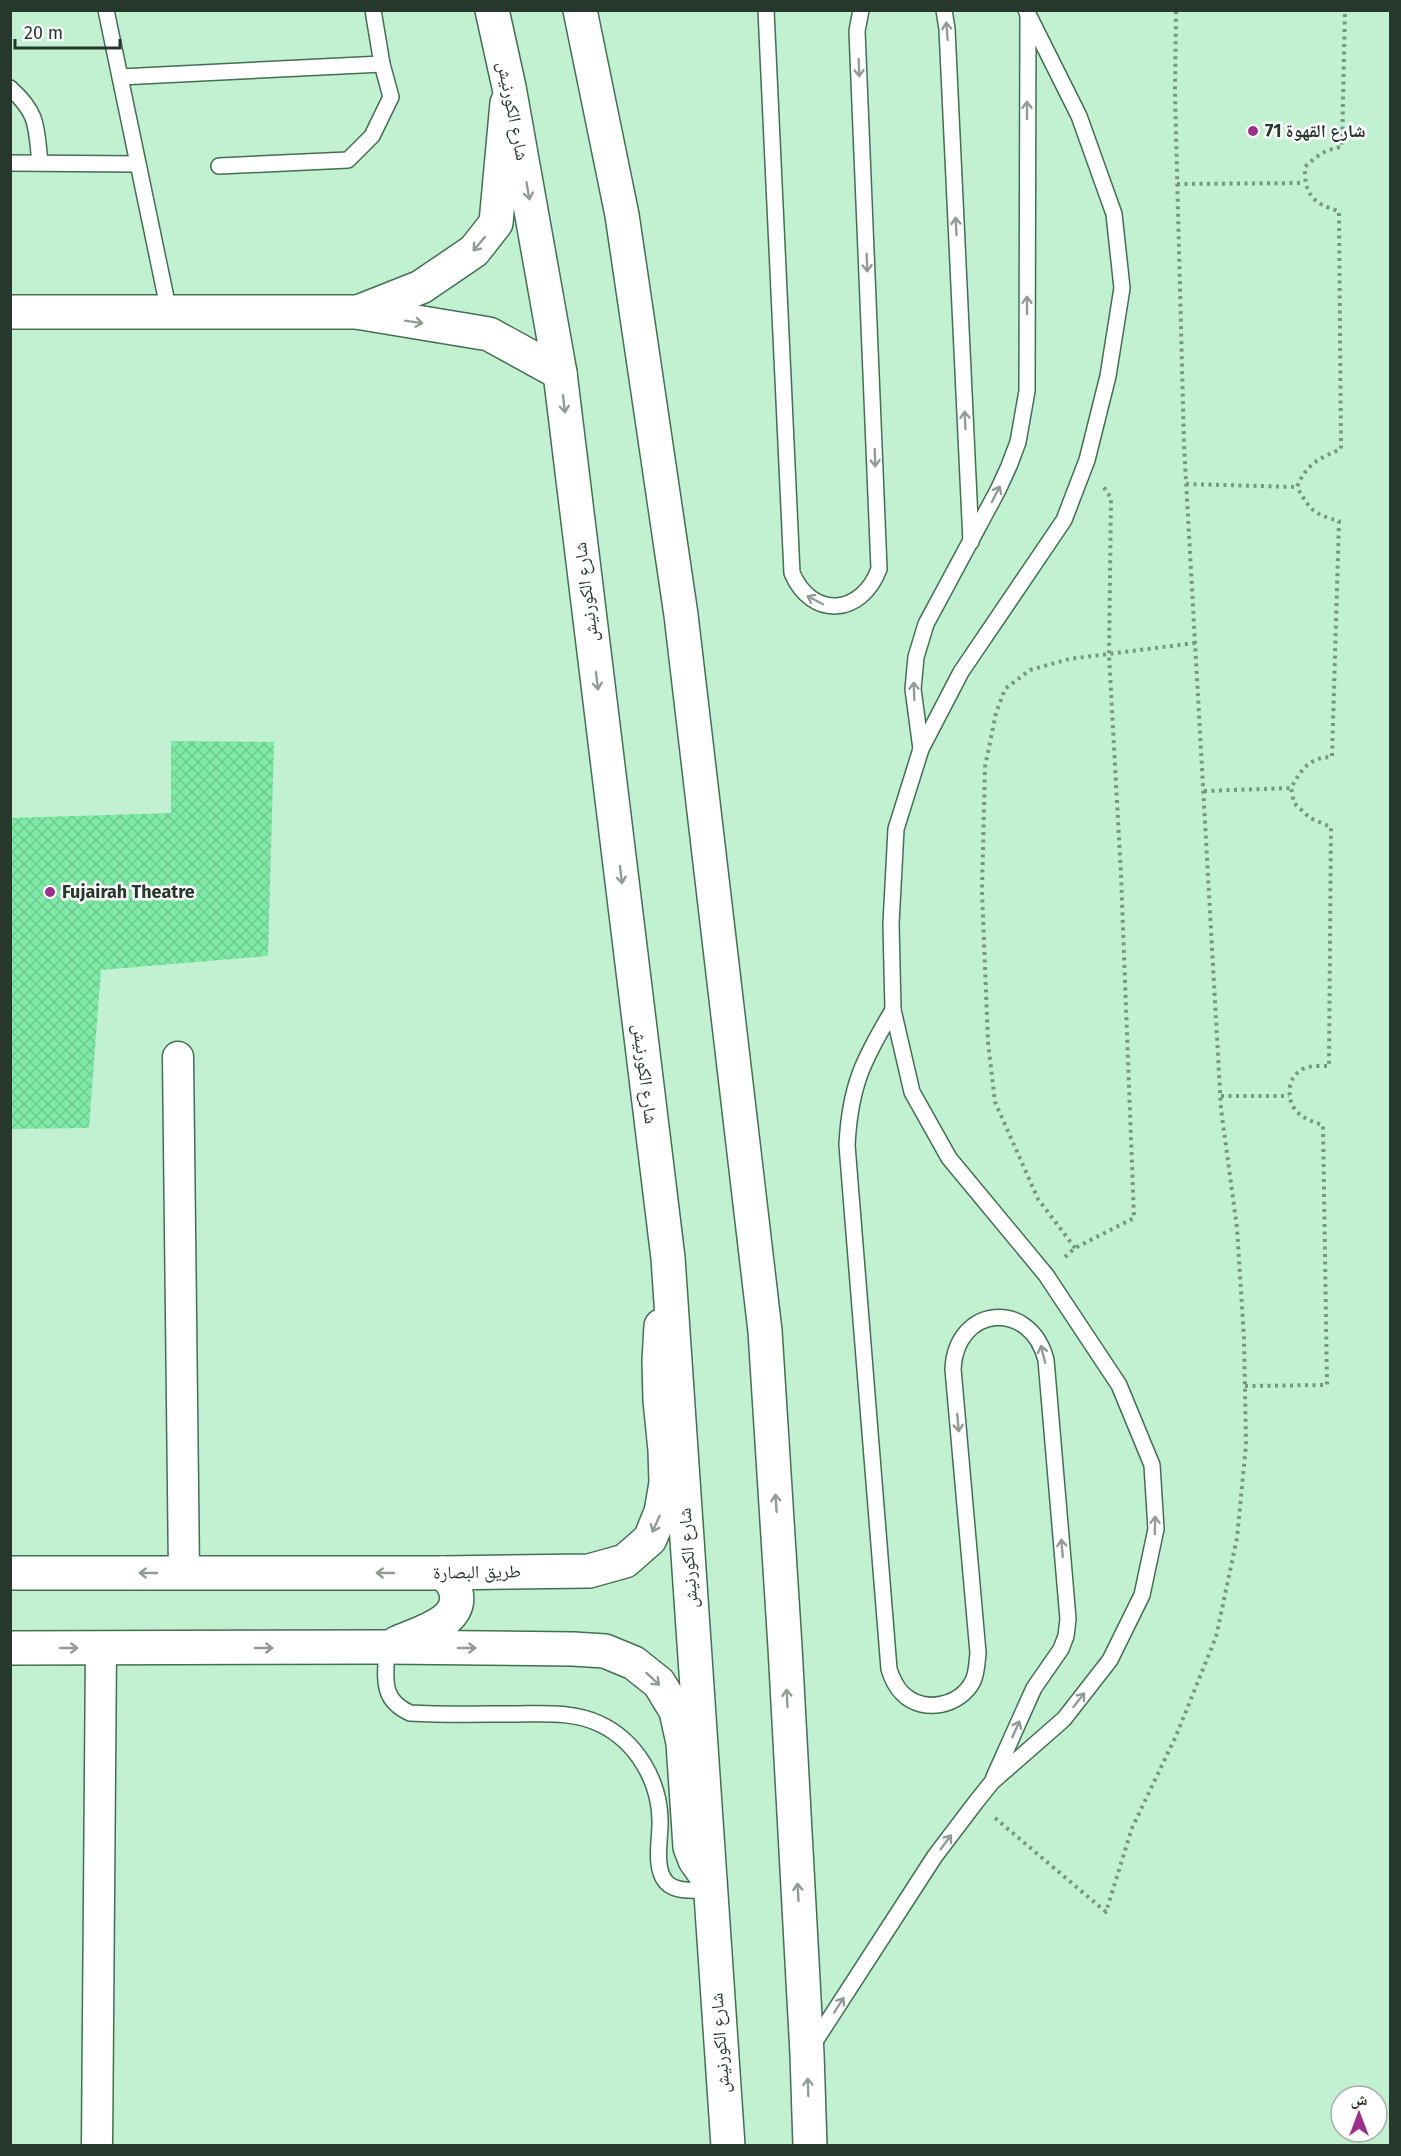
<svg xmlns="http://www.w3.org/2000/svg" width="1401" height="2156" font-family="'Fira Sans','Noto Naskh Arabic',sans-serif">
	<defs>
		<pattern id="building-cross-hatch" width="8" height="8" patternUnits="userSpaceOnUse" patternTransform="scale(1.5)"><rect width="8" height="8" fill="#7feaa6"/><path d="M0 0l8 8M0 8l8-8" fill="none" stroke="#6ec98f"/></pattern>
	</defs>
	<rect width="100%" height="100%" fill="#c1f1d0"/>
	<polygon fill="url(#building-cross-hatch)" points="171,741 274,742 268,956 101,970 89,1128 10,1129 10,818 171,813"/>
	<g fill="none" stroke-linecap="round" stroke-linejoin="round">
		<defs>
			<g id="lane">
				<polyline points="106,10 169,312"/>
				<path d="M766,10l26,563c20,47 70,42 87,-4l-22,-538 4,-21"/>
				<polyline points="944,10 947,29 971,542"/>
				<polyline points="120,77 382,64"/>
				<path d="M10,88c29,26 26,39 30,75"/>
				<polyline points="10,163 138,164"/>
				<polyline points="219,166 348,160 372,136 391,97 382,64 373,10"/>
				<polyline points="921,749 913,689 916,657 926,624 998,490 1009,466 1018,442 1027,391 1028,15"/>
				<path d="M893,1010c-30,50 -43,76 -46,135l42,524c3,10 7,18 14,25 21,20 57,12 70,-13 4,-9 4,-19 5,-28l-25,-284c3,-63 77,-71 93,-9l22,259 -2,17 -5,13 -27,39 -40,89"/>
				<path d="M387,1647c-1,29 -8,52 23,66 34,2 70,1 105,1 28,0 58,-3 85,10 36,17 59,56 60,95 1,18 -7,48 6,63 10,11 30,8 44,8"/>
				<polyline points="812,2046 935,1856 976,1802 992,1782 1064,1719 1110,1660 1142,1595 1156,1529 1152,1465 1119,1385 1046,1275 949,1158 912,1092 893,1010 891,924 896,829 921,749 961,672 1064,520 1087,460 1108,376 1122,288 1114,214 1079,116 1026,10"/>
			</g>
			<g id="street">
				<polyline points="178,1057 184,1574"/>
				<polyline points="97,2146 101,1648"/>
			</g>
			<g id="secondary">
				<polyline points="10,312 356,312 489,334 560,373"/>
				<polyline points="358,312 421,287 474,251 496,223 507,103"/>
				<polyline points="10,1573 443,1573 589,1571 625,1561 650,1539 661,1512 666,1483 665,1450 660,1400 659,1361 661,1326"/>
				<path d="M397,1643c21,-10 66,-20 59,-51 -2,-8 -6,-13 -13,-19"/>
				<polyline points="10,1648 387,1647 573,1649 605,1651 634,1663 659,1683 676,1711 683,1743 690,1847 695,1860 709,1880"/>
			</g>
			<g id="highway">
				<polyline points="492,10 509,87 560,373 668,1258 728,2146"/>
				<polyline points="580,10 622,215 681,615 765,1331 785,1647 807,2054 810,2146"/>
			</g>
		</defs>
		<use href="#lane" stroke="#436f52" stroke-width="18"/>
		<use href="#street" stroke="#436f52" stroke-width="33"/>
		<use href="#secondary" stroke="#436f52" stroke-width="36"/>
		<use href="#highway" stroke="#436f52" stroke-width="36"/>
		<g stroke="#769880" stroke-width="4" stroke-dasharray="3 4.5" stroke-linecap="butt">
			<polyline points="1177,184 1304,183"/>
			<polyline points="1186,484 1297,487"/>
			<polyline points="1204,791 1291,788"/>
			<polyline points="1221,1096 1289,1096"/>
			<polyline points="1075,1248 1038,1199 995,1102 988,1042 982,891 985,767 996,713 1005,689 1030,670 1069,659 1195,643"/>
			<polyline points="1065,1257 1075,1248 1134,1218 1121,875 1109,655 1111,498 1103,486"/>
			<path d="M1245,1386l82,-1 -4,-260c-21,-6 -36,-15 -33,-39 1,-6 5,-12 11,-16 7,-5 19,-4 28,-4l2,-239 -21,-9 -16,-15 -3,-15c10,-18 18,-31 41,-31l7,-236c-26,-7 -29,-11 -42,-34 9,-23 23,-29 44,-38l-2,-238c-26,-7 -35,-17 -34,-44 11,-11 21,-18 37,-20l3,-137"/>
			<polyline points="995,1818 1106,1912 1132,1828 1176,1736 1216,1637 1237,1538 1246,1445 1244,1338 1237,1228 1221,1109 1184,445 1175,94 1176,10"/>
		</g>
		<use href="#lane" stroke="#fff" stroke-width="15"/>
		<use href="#street" stroke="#fff" stroke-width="30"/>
		<use href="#secondary" stroke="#fff" stroke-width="33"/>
		<use href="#highway" stroke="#fff" stroke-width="33"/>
	</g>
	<defs><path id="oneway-shaft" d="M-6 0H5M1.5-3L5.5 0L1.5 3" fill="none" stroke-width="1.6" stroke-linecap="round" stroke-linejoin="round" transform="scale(1.5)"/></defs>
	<g stroke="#929c95">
		<use href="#oneway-shaft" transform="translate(947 31) rotate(-94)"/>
		<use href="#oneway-shaft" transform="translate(859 68) rotate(88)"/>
		<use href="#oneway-shaft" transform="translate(1027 110) rotate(-90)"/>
		<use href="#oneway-shaft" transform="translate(528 191) rotate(80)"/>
		<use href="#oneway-shaft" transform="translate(956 226) rotate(-93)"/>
		<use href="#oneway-shaft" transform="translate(479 244) rotate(130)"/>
		<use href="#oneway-shaft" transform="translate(867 263) rotate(88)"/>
		<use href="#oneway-shaft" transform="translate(1027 305) rotate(-90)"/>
		<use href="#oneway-shaft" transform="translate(414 322) rotate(9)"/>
		<use href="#oneway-shaft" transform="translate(564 404) rotate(83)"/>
		<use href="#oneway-shaft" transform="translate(965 420) rotate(-93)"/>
		<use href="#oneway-shaft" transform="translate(875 458) rotate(88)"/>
		<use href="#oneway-shaft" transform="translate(996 494) rotate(-63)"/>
		<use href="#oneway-shaft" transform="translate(815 600) rotate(-152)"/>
		<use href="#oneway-shaft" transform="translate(597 681) rotate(83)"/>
		<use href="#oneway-shaft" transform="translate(914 691) rotate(-92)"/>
		<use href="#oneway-shaft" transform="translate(621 875) rotate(83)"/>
		<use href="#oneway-shaft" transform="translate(1043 1354) rotate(-104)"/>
		<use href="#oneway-shaft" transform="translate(958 1423) rotate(85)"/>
		<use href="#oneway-shaft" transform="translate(776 1503) rotate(-94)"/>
		<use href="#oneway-shaft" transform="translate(656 1524) rotate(114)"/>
		<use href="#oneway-shaft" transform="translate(1155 1525) rotate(-89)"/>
		<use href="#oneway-shaft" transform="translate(1062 1548) rotate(-95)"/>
		<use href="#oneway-shaft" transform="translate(148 1573) rotate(-180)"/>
		<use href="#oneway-shaft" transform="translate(385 1573) rotate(180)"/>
		<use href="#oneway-shaft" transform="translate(69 1648)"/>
		<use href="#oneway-shaft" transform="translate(264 1648)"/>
		<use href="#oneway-shaft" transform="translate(467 1648)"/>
		<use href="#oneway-shaft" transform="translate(653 1679) rotate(43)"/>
		<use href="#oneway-shaft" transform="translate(787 1698) rotate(-93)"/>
		<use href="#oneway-shaft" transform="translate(1079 1700) rotate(-52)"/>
		<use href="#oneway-shaft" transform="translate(1016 1729) rotate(-66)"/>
		<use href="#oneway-shaft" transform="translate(946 1842) rotate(-53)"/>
		<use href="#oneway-shaft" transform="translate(798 1892) rotate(-93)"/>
		<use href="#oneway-shaft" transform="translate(839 2005) rotate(-57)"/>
		<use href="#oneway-shaft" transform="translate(808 2087) rotate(-92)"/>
	</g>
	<g fill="#9e2f8d" stroke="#fff" stroke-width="2">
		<circle cx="1253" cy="131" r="6"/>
		<circle cx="50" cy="892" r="6"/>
	</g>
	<g text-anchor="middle" stroke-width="5" stroke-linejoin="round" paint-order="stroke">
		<g font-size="18" fill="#25382b" stroke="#fff">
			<text transform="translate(513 111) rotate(79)" y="6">شارع الكورنيش</text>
			<text transform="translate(586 592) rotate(-97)" y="6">شارع الكورنيش</text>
			<text transform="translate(645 1074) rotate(83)" y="6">شارع الكورنيش</text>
			<text transform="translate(688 1558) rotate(-94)" y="6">شارع الكورنيش</text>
			<text transform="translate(477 1572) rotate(-1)" y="6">طريق البصارة</text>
			<text transform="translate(720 2043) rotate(-94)" y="6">شارع الكورنيش</text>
		</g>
		<g font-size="18" font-weight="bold" fill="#25382b" stroke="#fff" text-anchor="start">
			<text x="1265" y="137">شارع القهوة 71</text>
			<text x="62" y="898">Fujairah Theatre</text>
		</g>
	</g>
	<rect width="1401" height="2156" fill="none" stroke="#25382b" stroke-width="24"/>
	<g transform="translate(1359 2114)"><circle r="28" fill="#ffffff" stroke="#a8afaa" stroke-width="1.5"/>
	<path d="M0-4.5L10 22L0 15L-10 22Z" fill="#9e2f8d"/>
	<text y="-9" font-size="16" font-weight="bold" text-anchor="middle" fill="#25382b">ش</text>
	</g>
	<path d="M15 39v9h105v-9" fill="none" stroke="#25382b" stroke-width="3"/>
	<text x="24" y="39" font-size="18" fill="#25382b" stroke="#ffffff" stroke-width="4.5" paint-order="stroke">20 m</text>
</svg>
